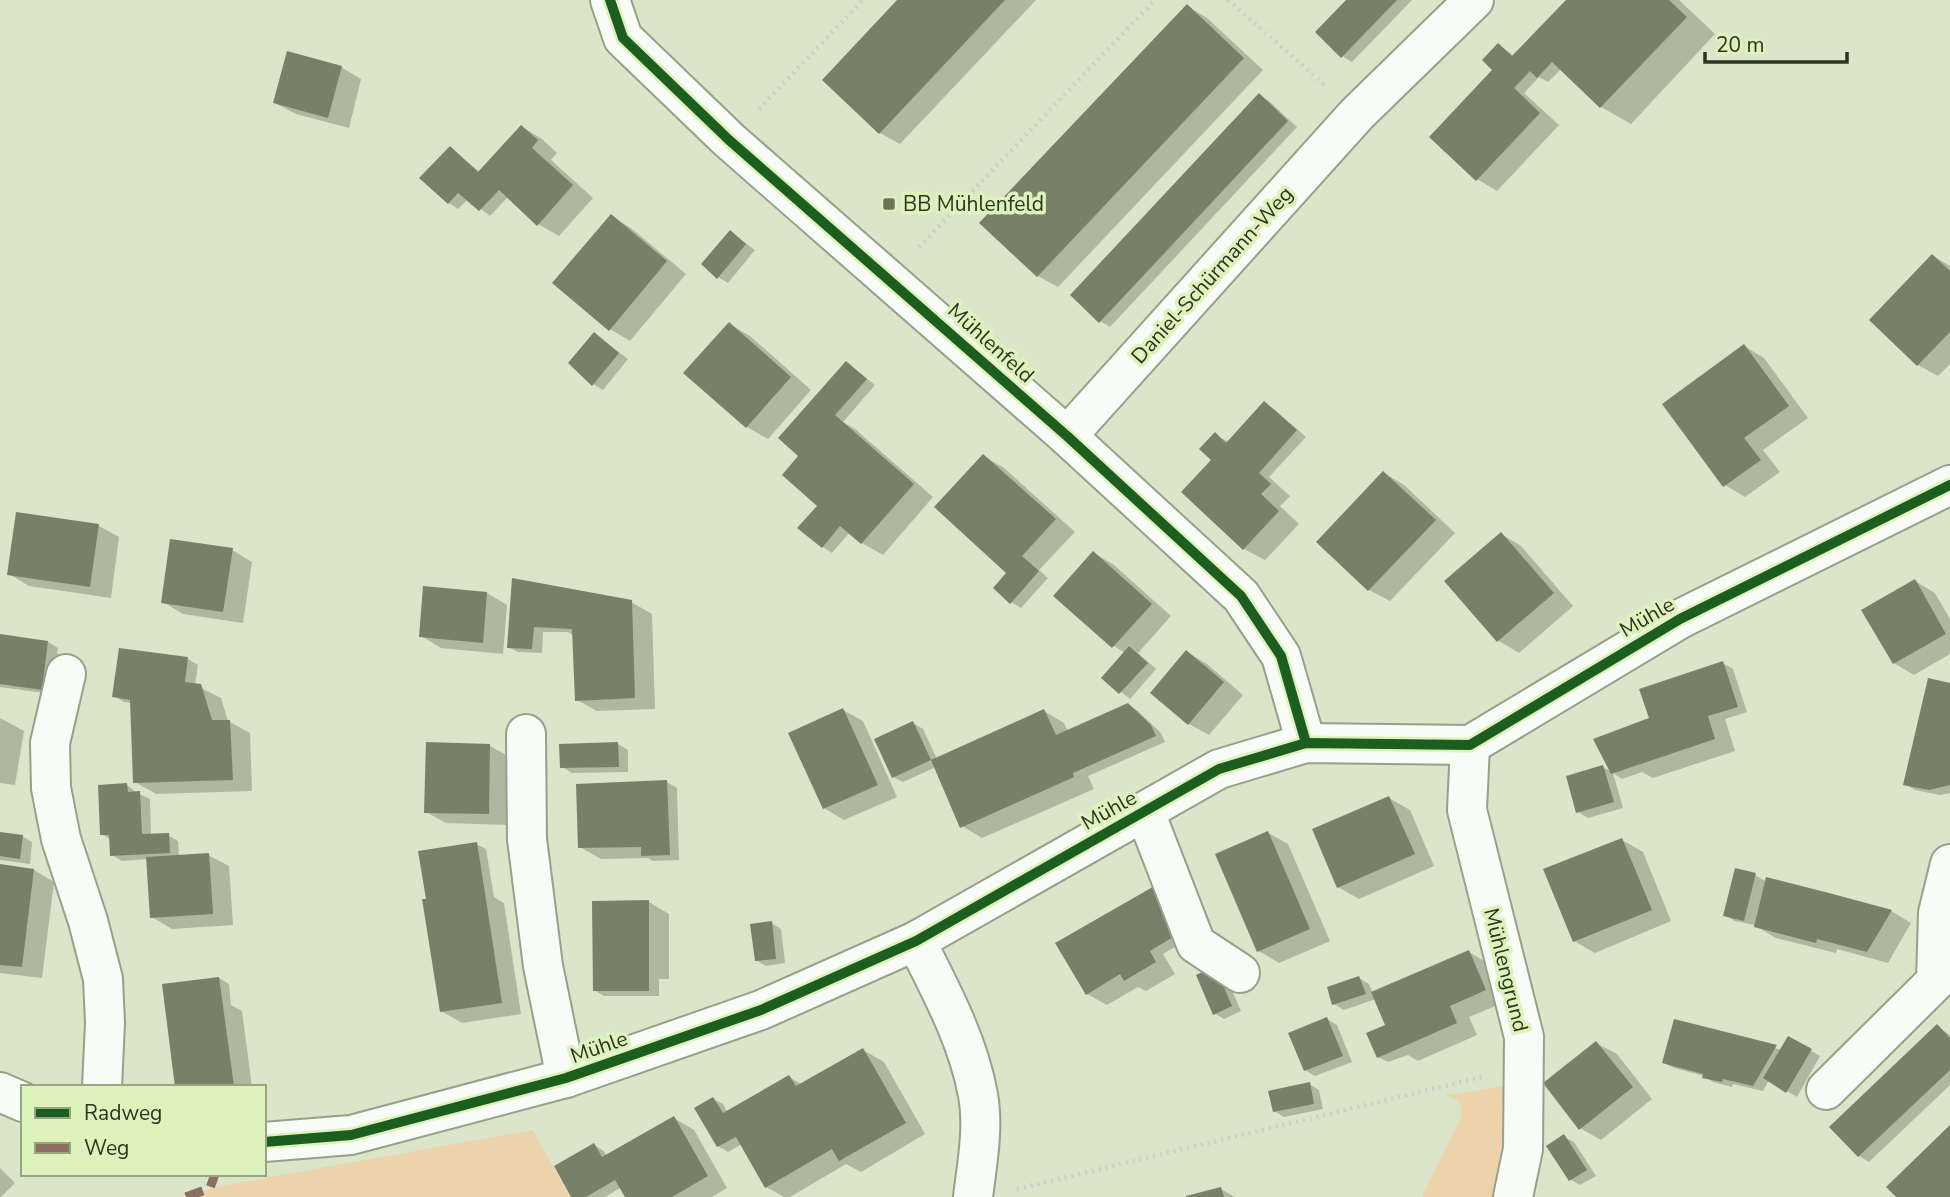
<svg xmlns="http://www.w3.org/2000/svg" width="1950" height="1197" font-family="'Nunito Sans',sans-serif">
	<rect width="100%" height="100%" fill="#dae5c9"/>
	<g fill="#ecd3ac">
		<path d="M1503,1086l1,63 -8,48h-74l39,-80c2,-13 -2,-17 -14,-22z"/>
		<polygon points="533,1130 570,1197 191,1197 215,1187"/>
	</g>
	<g fill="#0003">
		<polygon points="900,0 1036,0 900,144 880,133"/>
		<polygon points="1349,0 1412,0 1352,62 1342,56"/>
		<polygon points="1571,0 1679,0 1715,34 1631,124 1601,107 1561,69 1548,82 1539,77 1524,93 1559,125 1497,191 1477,179 1499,45 1514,56"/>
		<polygon points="1187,6 1207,18 1263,70 1058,287 1038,276"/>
		<polygon points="341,67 361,79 349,128 296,114 275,103"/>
		<polygon points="1259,95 1269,101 1297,127 1110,327 1100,321"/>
		<polygon points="522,127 542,139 557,153 551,160 593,198 559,236 538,224 508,197 490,216 468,199 458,209 449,203 450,148 480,172"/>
		<polygon points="611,216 631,228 686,274 630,341 610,329"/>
		<polygon points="730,232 755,250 728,283 718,277"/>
		<polygon points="1933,256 1950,266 1950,364 1938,376 1918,365"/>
		<polygon points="729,324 750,336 811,390 768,439 747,427 686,373"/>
		<polygon points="595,334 628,359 603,390 593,384"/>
		<polygon points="1744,346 1764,358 1808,418 1763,450 1780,472 1745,497 1725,485"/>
		<polygon points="847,363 875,385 843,422 855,429 933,497 883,555 862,543 850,532 832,553 823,547 825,512 801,456"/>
		<polygon points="1264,403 1274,409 1306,437 1269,477 1290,496 1280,506 1299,524 1265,560 1244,549 1214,460 1215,435 1229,442"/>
		<polygon points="984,456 1004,468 1075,532 1039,570 1048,578 1021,608 1011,602 1010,573"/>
		<polygon points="1384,473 1404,485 1455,533 1390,601 1369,590"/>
		<polygon points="99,526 119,537 111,598 29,586 9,574"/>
		<polygon points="1501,534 1521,546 1573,606 1519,653 1499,641 1447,581"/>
		<polygon points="232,550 252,562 243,623 183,614 163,602"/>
		<polygon points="1094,553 1114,565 1171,616 1138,653 1156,669 1130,699 1104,678 1125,653 1114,646"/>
		<polygon points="514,580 631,602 652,614 655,709 597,711 577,700 574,636 568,632 543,632 542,653 518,652 508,647"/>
		<polygon points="1915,581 1935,593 1950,619 1950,654 1914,675 1894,663"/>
		<polygon points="487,593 507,605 503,654 441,648 421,636"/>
		<polygon points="0,636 48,642 58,648 52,694 0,687"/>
		<polygon points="120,650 188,659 198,665 195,685 221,698 228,721 250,733 252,791 156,794 135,782 132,703 124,702 114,696"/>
		<polygon points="1187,652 1207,664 1243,695 1209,735 1189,724"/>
		<polygon points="1723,663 1733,669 1747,712 1725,719 1735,751 1653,778 1642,772 1622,779 1613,773 1623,808 1588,818 1578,812 1603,767 1612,772 1651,719"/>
		<polygon points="1950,685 1950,793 1940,795 1915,790 1905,784"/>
		<polygon points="1128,705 1138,711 1161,733 1165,742 1088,776 1094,789 982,838 962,826 936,767 903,782 893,777 913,723 923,729 937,759 1044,711 1064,723 1068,731"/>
		<polygon points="843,710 863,721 897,797 844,820 824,808"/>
		<polygon points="0,718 24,731 15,785 0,783"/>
		<polygon points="618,744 628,750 628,772 572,773 562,767"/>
		<polygon points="490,746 510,757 509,825 446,823 426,812"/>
		<polygon points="667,782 677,788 679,860 653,861 648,858 601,859 580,847"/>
		<polygon points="127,785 137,793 150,799 151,835 168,835 178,841 179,856 208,855 229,866 233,925 172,929 152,917 148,859 122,861 112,855 111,840 102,834"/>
		<polygon points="1389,798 1410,810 1434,866 1359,899 1338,887"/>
		<polygon points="1268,833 1288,844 1330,941 1279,963 1259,951"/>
		<polygon points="0,834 22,836 32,842 30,864 0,860"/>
		<polygon points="1622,840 1643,852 1671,921 1595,953 1574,941"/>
		<polygon points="476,844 486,849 494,897 504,903 521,1014 462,1023 441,1011 431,900"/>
		<polygon points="0,866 34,870 54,882 42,978 0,973"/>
		<polygon points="1755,875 1767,882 1891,911 1911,923 1888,963 1837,949 1836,953 1776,938 1754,925 1735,921 1725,915"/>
		<polygon points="649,902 669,914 669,979 659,979 659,996 604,996 594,990"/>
		<polygon points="1121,905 1187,940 1163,954 1175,974 1146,991 1138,987 1107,1005 1087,994"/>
		<polygon points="771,923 781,929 785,963 766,966 756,960"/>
		<polygon points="1469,952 1489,964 1505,1002 1469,1017 1477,1035 1418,1061 1408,1055 1388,1062 1378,1057 1389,1029 1376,999 1344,1010 1334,1004 1359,978 1369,984 1373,994"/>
		<polygon points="1225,974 1241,1011 1224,1019 1214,1013"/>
		<polygon points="219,978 229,984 231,1005 242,1011 252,1087 177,1087"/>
		<polygon points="1327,1019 1337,1025 1352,1062 1315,1076 1305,1070"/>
		<polygon points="1675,1021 1782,1050 1788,1038 1820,1056 1797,1097 1769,1080 1763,1091 1733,1084 1732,1087 1713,1082 1704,1076 1674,1068 1664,1063"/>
		<polygon points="1937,1026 1950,1035 1950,1085 1869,1162 1859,1156 1831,1127"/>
		<polygon points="1596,1043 1617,1054 1652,1099 1601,1140 1580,1128"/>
		<polygon points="863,1050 884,1062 925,1134 861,1172 846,1164 790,1197 784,1197 766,1187 742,1144 728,1152 718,1146 713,1099 723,1104 727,1112 789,1077 803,1085"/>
		<polygon points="1309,1084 1319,1090 1323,1109 1284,1117 1274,1111"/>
		<polygon points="674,1118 694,1130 727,1188 712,1197 627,1197 622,1187 605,1197 573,1197 594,1145 604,1151 607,1157"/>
		<polygon points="1564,1137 1574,1142 1596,1176 1580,1185 1571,1180"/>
		<polygon points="0,1168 15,1183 1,1197 0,1197"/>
		<polygon points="1221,1189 1235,1197 1189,1197"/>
	</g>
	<g fill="#78806a">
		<polygon points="897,0 1005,0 879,134 822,80"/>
		<polygon points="1346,0 1397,0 1341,58 1315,32"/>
		<polygon points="1566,0 1669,0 1687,17 1600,108 1552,62 1537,78 1530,71 1514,88 1540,113 1476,181 1429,137 1492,70 1482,60 1498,43 1512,56"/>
		<polygon points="1187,4 1244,58 1037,277 979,223"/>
		<polygon points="287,51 342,66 328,118 273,103"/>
		<polygon points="1259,93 1288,121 1099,323 1070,295"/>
		<polygon points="521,125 538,140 532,148 573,185 537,226 499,190 479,211 458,193 448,204 419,178 450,146 478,172"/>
		<polygon points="611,214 667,261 609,331 552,283"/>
		<polygon points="730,230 746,244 717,279 701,264"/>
		<polygon points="1932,254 1950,271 1950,332 1917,366 1869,320"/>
		<polygon points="729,322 791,377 746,428 683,373"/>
		<polygon points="594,332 619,353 592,386 568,363"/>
		<polygon points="1744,344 1789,406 1744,438 1761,460 1723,487 1662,404"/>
		<polygon points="846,361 867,379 835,415 914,484 861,544 840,526 822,548 797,528 817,506 782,475 798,456 778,438"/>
		<polygon points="1264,401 1297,430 1259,473 1271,484 1261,494 1279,511 1243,550 1181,492 1211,460 1199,449 1215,432 1226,443"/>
		<polygon points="983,454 1056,519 1022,556 1039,571 1010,604 993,588 1006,573 934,507"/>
		<polygon points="1383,471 1436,520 1368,591 1316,542"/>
		<polygon points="16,512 99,524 90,587 7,575"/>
		<polygon points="1501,532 1554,593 1497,642 1444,581"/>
		<polygon points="170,539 233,548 223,612 161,603"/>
		<polygon points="1093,551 1152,604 1112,648 1053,596"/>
		<polygon points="512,578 632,600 635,698 575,701 572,629 534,627 532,649 507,648"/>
		<polygon points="1915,579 1946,634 1893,664 1861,610"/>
		<polygon points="423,586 487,592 483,643 419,637"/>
		<polygon points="0,634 48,641 42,690 0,684"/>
		<polygon points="1129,646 1148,663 1119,694 1101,678"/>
		<polygon points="119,648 188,657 185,682 201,684 212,720 230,720 233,780 133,783 130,700 112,697"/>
		<polygon points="1186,650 1224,682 1188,725 1150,693"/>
		<polygon points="1723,661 1738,707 1708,716 1715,739 1611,774 1593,739 1649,718 1639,689"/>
		<polygon points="1928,678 1950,683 1950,785 1929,790 1903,785"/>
		<polygon points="1128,703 1151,725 1156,736 1073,773 1074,777 960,828 931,760 1044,709 1056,735"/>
		<polygon points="843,708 878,785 823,809 788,733"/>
		<polygon points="913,721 931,760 892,778 874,739"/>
		<polygon points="426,742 490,744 489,814 424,813"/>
		<polygon points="618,742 619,767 560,768 559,744"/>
		<polygon points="1603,765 1614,802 1576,813 1566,776"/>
		<polygon points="667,780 670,855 641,856 641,847 578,848 576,784"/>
		<polygon points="127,783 128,792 140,791 142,834 169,833 170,853 110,856 109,835 100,835 98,785"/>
		<polygon points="1389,796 1415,854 1337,888 1312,829"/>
		<polygon points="1268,831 1310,929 1257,952 1215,854"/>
		<polygon points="0,832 23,835 20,859 0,856"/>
		<polygon points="1622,838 1652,910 1573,942 1543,869"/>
		<polygon points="477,842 502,1003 440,1012 422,899 426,899 418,851"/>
		<polygon points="209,853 213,914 150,918 146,857"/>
		<polygon points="0,864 34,869 22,967 0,965"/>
		<polygon points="1735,868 1756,873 1744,921 1723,916"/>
		<polygon points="1766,877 1829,893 1892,910 1867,952 1817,939 1816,943 1754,927"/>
		<polygon points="1158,884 1178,934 1150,951 1156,962 1124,981 1120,974 1086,995 1055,943"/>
		<polygon points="649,900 649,991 593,991 592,901"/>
		<polygon points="772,921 776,959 755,961 750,924"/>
		<polygon points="1469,950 1486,990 1450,1006 1457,1023 1377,1058 1366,1033 1385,1025 1371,992"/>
		<polygon points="1215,966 1232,1006 1213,1015 1196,975"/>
		<polygon points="1359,976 1366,994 1332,1005 1327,987"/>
		<polygon points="219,977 234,1086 175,1087 162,984"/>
		<polygon points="1327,1017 1343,1056 1304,1071 1288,1033"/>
		<polygon points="1674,1019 1714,1029 1777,1045 1753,1086 1723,1079 1722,1082 1702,1078 1703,1074 1662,1063"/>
		<polygon points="1937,1024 1950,1038 1950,1070 1858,1157 1829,1127"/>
		<polygon points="1788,1036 1812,1049 1786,1093 1763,1078"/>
		<polygon points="1596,1041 1633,1087 1579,1130 1543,1083"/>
		<polygon points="863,1048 906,1123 839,1161 832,1149 765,1188 736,1137 717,1147 694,1108 713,1097 723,1113 789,1075 796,1086"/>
		<polygon points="1310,1082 1314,1104 1273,1112 1268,1091"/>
		<polygon points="674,1116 708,1176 672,1197 625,1197 615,1180 586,1197 571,1197 554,1166 594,1143 602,1157"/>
		<polygon points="1950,1125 1950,1197 1896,1197 1886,1187"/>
		<polygon points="1564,1134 1587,1170 1569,1181 1546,1146"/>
		<polygon points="1221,1187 1224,1197 1186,1197 1186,1196"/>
	</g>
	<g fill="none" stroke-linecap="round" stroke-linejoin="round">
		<defs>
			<g id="minor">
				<polyline points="610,0 623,38 729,140 1067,436 1241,596 1281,656 1306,743"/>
				<polyline points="1067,436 1357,114 1474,0"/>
				<polyline points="66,674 50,743 51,788 61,839 88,921 103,979 105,1023 102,1087"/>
				<polyline points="526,734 527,839 543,966 566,1078"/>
				<polyline points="1470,745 1467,810 1524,1037 1523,1149 1513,1197"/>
				<polyline points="1145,812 1196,944 1240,973"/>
				<path d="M916,941c25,50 52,99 62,154 6,33 -1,69 -5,102"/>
				<polyline points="1826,1090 1936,981 1938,913 1950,864"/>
				<polyline points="0,1092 23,1102"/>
				<polyline points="264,1142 351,1135 566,1078 761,1010 916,941 1219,769 1306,743 1470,745 1680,619 1950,485"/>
			</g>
		</defs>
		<use href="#minor" stroke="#97a089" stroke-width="42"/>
		<g stroke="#cdd0c8" stroke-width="4.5" stroke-dasharray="2 5" stroke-linecap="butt">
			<polyline points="1228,0 1325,85"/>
			<polyline points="759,109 863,0"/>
			<polyline points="919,247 1155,0"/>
			<polyline points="1017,1189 1482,1077"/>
		</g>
		<use href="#minor" stroke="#f9fbf7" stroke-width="38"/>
		<polyline stroke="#8d6e63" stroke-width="9" stroke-dasharray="18 9" stroke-linecap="butt" points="186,1197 210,1188 215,1174"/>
		<defs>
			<g id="cycleway">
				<polyline points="610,0 623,38 729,140 1067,436 1241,596 1281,656 1306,743"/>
				<polyline points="264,1142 351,1135 566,1078 761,1010 916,941 1219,769 1306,743 1470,745 1680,619 1950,485"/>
			</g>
		</defs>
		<use href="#cycleway" stroke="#def2bc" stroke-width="15"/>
		<use href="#cycleway" stroke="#1b5e20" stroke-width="10"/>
	</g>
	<rect fill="#6a735b" stroke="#def2bc" stroke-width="2.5" x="882" y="197" width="14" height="14" rx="3.5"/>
	<g text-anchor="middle" stroke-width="7" stroke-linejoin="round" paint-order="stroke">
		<g font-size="21" fill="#2d3520" stroke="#def2bc" text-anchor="start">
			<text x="903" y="211">BB Mühlenfeld</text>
		</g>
		<g font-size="21" fill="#2d3520" stroke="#def2bc">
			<text transform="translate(1212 275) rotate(-48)" y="7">Daniel-Schürmann-Weg</text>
			<text transform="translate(991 343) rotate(42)" y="7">Mühlenfeld</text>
			<text transform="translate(1647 617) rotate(-30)" y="7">Mühle</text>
			<text transform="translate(1109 810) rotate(-29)" y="7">Mühle</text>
			<text transform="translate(1506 970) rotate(76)" y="7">Mühlengrund</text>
			<text transform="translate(599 1047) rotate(-19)" y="7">Mühle</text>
		</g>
	</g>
	<rect x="21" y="1085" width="245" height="91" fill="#def2bc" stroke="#97a67e" stroke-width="2"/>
	<rect x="35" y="1108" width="35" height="10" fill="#1b5e20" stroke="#97a67e" stroke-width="2"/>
	<text x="84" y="1120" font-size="21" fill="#2d3520">Radweg</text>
	<rect x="35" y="1143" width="35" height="10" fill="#8d6e63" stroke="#97a67e" stroke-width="2"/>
	<text x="84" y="1155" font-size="21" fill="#2d3520">Weg</text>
	<path d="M1705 52v10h142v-10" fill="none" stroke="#2d3520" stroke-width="3.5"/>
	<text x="1716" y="52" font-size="21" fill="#2d3520" stroke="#def2bc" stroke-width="5" paint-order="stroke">20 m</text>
</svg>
